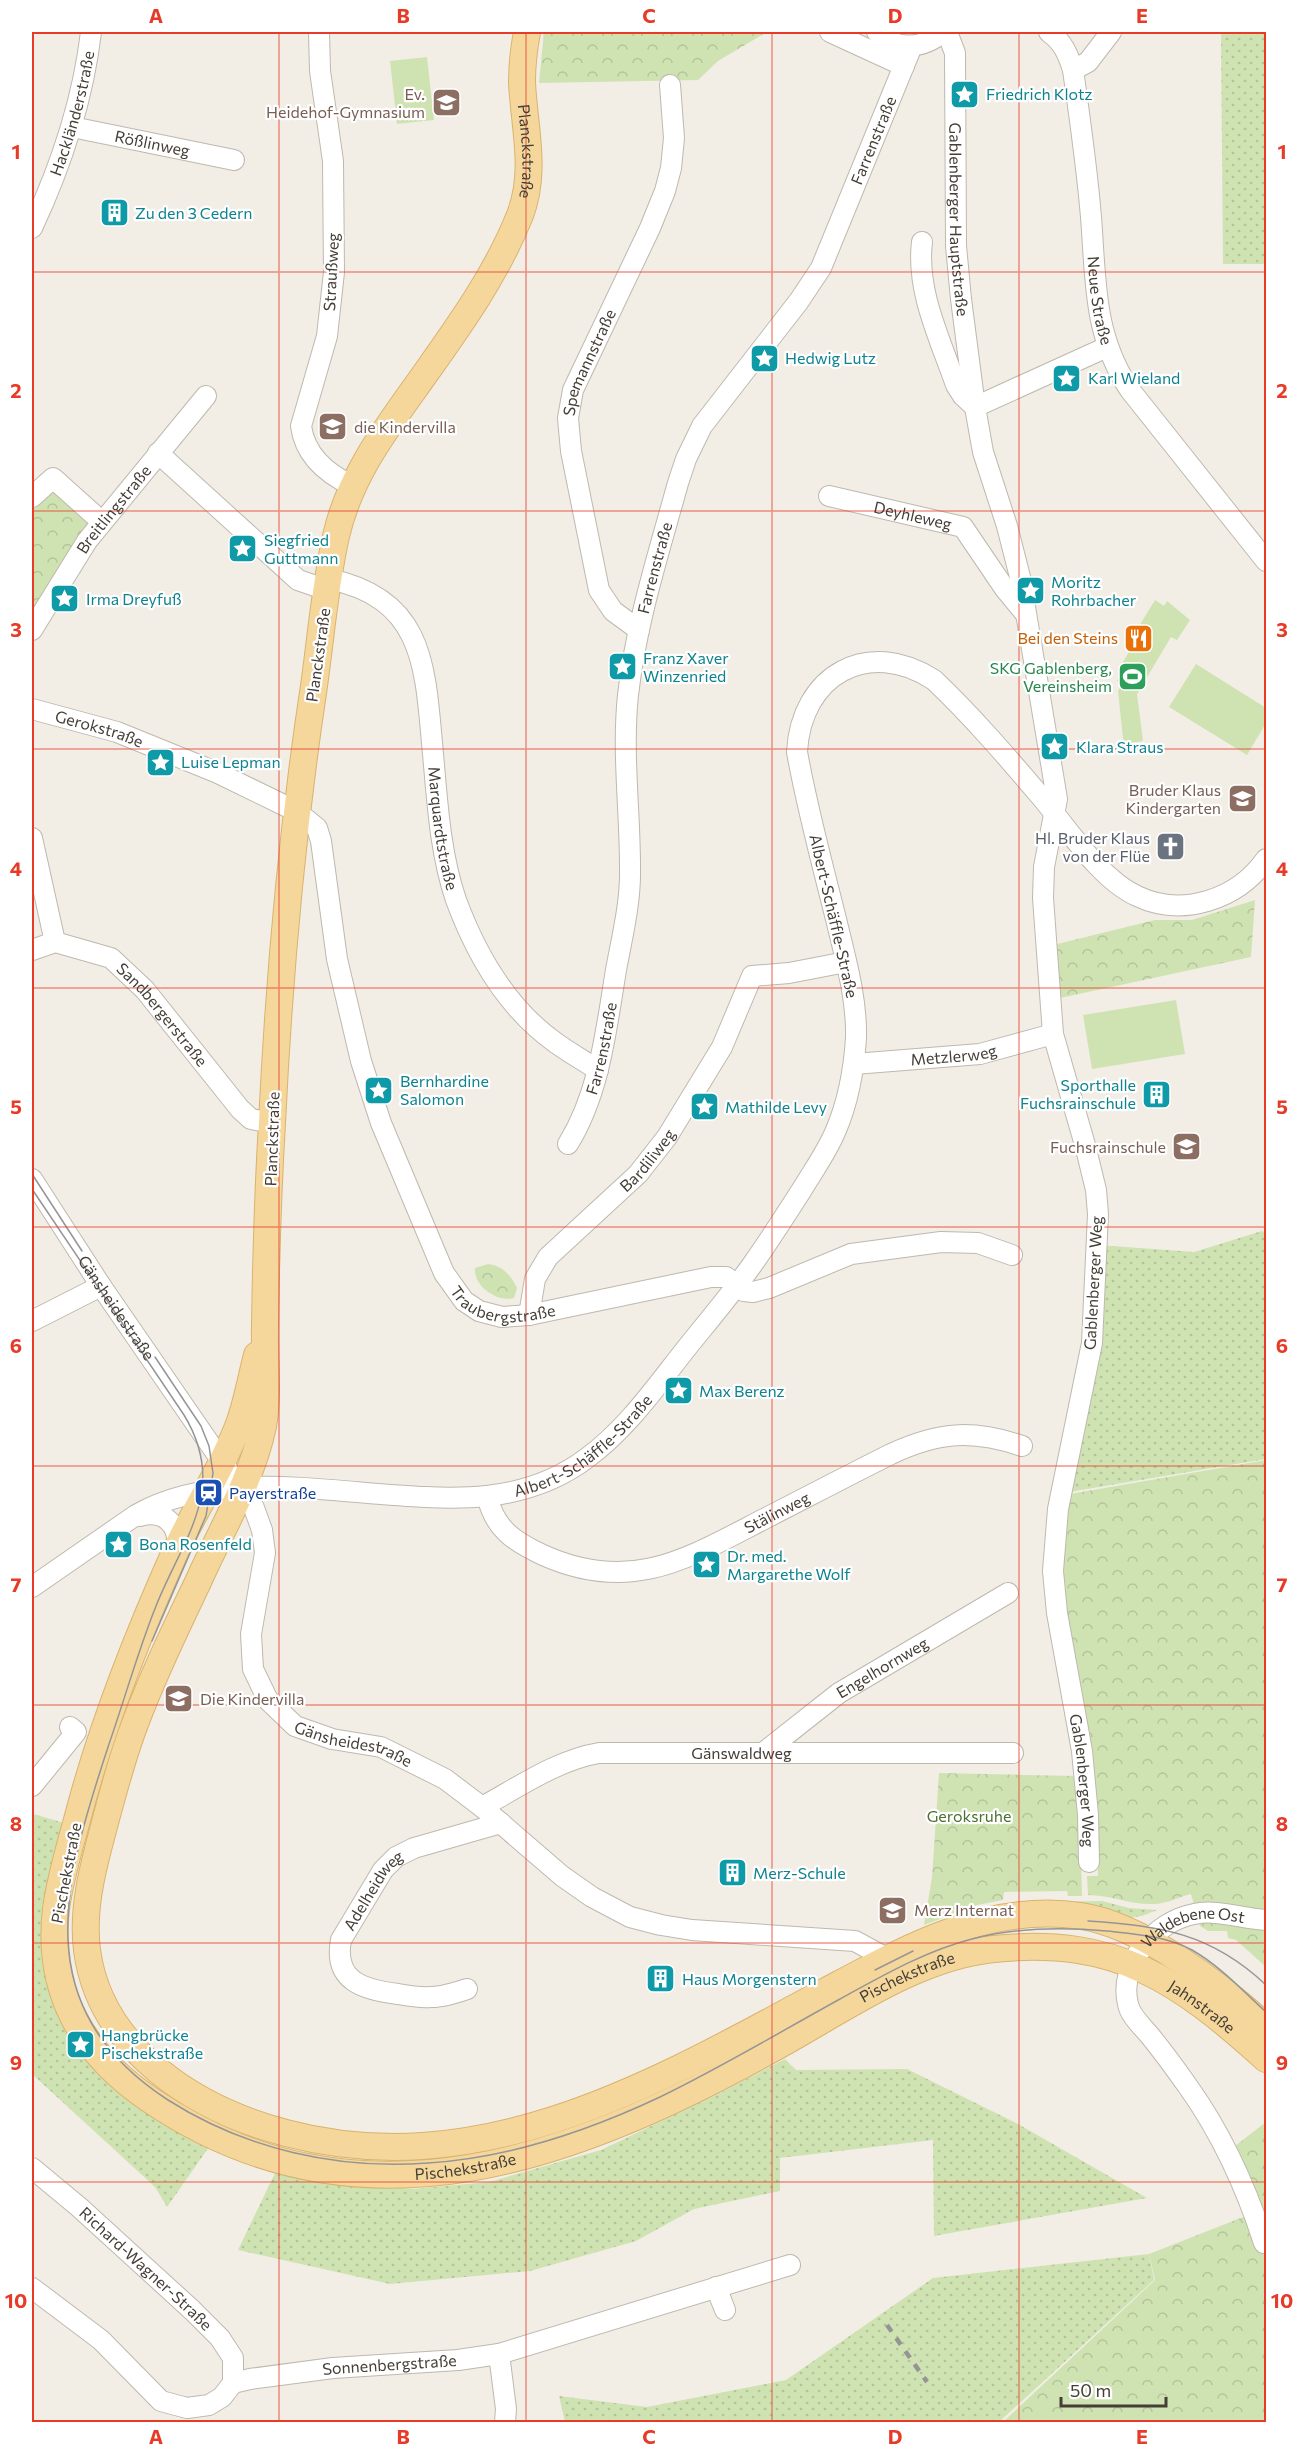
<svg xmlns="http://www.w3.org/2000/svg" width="1298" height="2454" font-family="Commissioner,sans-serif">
	<defs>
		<pattern id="grass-dots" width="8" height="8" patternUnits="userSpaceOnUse" patternTransform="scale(1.5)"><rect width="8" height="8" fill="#cfe3b2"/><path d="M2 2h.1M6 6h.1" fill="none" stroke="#b3c49a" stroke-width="1.8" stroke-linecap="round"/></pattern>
		<pattern id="forest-crowns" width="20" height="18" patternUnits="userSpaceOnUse" patternTransform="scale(1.5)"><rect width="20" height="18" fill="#cfe3b2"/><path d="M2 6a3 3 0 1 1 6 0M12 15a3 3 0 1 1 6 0" fill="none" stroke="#b3c49a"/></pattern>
	</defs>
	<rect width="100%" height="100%" fill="#f2eee6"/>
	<g fill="url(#grass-dots)">
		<polygon points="1221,32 1266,32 1266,264 1223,264"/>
		<polygon points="1262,1231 1266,1233 1266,1459 1063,1493 1099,1245 1194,1252"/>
		<polygon points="33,1814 64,1823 49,1986 123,2093 209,2147 167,2207 155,2187 32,2074"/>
		<polygon points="1102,1901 1129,1908 1157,1910 1142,1916 1126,1918 1032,1902"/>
		<polygon points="785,2059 796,2070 907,2069 1018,2124 1147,2198 934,2236 933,2140 780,2158 780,2191 694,2209 636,2241 530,2271 390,2284 238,2250 275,2173 412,2189 489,2182 601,2150 722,2092"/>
		<polygon points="1149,2254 1154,2280 999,2422 565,2422 559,2396 647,2407 786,2380 933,2278"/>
	</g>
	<g fill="url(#forest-crowns)">
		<polygon points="544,32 767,32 718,61 698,80 539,83"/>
		<polygon points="53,478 101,521 32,630 32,497"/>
		<polygon points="1255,900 1251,957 1060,998 1053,945 1155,920 1192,920"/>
		<path d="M488,1264c15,2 23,11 29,24l-3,10c-17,5 -41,-12 -39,-30z"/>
		<path d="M1266,1460v507l-30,-27 -8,-2 -1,-7h-19l-8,-5 -9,-32c-12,3 -25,10 -37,10 -23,1 -44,-9 -66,-9l-1,-19h11l-2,-61 -37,-223v-56l11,-42z"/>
		<polygon points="939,1773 1075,1776 1080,1824 1082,1896 1068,1896 1067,1891 1004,1892 1003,1900 977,1905 924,1925 932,1877"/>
		<polygon points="1266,2122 1266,2422 1003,2422 1155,2280 1149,2254 1261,2210 1235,2146"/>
	</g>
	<g fill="#cfe3b2">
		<polygon points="427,57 434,120 397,124 390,61"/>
		<polygon points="1155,600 1164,606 1167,601 1190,620 1177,640 1171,637 1137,694 1143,741 1131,743 1131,747 1124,748 1118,691 1122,684 1117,681 1122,673 1118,670 1137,639 1133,636"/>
		<polygon points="1196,664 1266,708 1266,723 1247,755 1169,707"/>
		<polygon points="1176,1000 1185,1054 1092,1069 1083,1015"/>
	</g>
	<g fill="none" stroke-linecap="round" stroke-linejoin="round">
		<defs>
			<g id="minor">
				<path d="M319,32l1,39 13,90 1,111 -7,64 -26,90c4,30 26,48 52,60"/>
				<polyline points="830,32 904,66"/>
				<path d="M877,32c19,19 46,17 66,0"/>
				<path id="s1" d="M947,32l8,21 1,193 5,53 14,108 8,45 24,74 13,51 37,222 -13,68 -1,31 10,136 32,111 11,45 2,24 -6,129 -34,166 -5,62 4,42 25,138 6,64 1,47"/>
				<path id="s2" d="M1049,32c14,10 19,22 24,38 7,49 14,98 18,147 5,63 2,118 39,173l136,171"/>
				<polyline points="1073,70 1088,62 1111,32"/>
				<path id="s3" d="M72,127l162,33"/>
				<path id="s4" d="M32,228c29,-62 51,-128 59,-196"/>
				<path d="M922,242c-6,49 18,97 34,143l7,11 12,11 132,-60"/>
				<polyline points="158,453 298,580 327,590"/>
				<path id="s5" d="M829,496l134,31 42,62 19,23"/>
				<polyline points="32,497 53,478 101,521"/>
				<path id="s6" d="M329,579c93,19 96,84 103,164 5,52 7,107 24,157 20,54 52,109 100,143 14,10 28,18 42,27"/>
				<path id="s7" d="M32,630l55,-89 119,-145"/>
				<path id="s8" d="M639,630l-26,-19 -14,-21 -28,-139 -3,-33 5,-28 77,-162 15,-37 6,-23 3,-30 -4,-53"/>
				<path id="s9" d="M32,709l85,23 101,41 78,38 21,17 4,13 16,118 24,102 20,62 63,150 20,28 15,10 23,6 27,-2 182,-38h15l18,14 9,1 16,-4 82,-34 90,-12 37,1 34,12"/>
				<polyline points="32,838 55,942"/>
				<path id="s10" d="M32,950l23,-8 56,16 34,32 95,119 11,10 21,4"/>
				<path id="s11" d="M854,1064l126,-10 73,-20"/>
				<path id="s12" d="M568,1144c32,-52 38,-114 48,-174 6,-33 15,-68 14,-103 0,-58 -8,-114 -2,-172 8,-72 31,-143 50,-212l8,-24 16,-33 97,-125 22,-33 91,-222"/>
				<path id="s13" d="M32,1179l69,107 153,222 8,22 3,23 -14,81 2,35 15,31 27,26 37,13 49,8 64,32 37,28 80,69 30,21 38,20 31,8 31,5 163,11 42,23"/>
				<path id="s14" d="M529,1315l6,-36 13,-22 90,-83 29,-37 55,-90 30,-71 37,-3 57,-11"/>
				<polyline points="32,1321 101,1286"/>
				<path id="s15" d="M487,1496c8,33 26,45 56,59 89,40 145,3 223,-37 41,-21 83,-43 125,-64 47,-22 81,-25 131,-8"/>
				<path d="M140,1516c23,-7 40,8 37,32"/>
				<path id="s16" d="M32,1587l104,-72c97,-57 243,-8 351,-19 35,-4 71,-16 100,-38 41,-30 70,-73 102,-113 21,-26 43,-52 63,-80 17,-24 33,-49 49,-74 12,-20 26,-39 35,-61 12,-28 18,-61 20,-92 1,-41 -11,-81 -20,-119 -14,-56 -29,-111 -39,-167 4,-77 71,-115 137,-72 38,36 74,78 108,118 26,31 58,81 95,98 46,22 101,3 129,-37"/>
				<path id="s17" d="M763,1753l76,-60 169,-100"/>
				<polyline points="32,1786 76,1732 70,1727"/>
				<path id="s18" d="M482,1807c37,-20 75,-47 117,-54h414"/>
				<path id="s19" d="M467,1989c-12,4 -24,8 -36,8 -11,1 -22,-1 -33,-3 -33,-4 -65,-12 -57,-54l42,-70 13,-13 18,-9 87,-25"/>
				<path id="s20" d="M32,2168l47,39 113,103 28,28 13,20v25"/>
				<path id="s21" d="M1264,2243c-18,-56 -41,-107 -75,-155 -12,-17 -25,-35 -38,-51 -8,-10 -21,-21 -23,-33 -10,-41 28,-83 66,-90 23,-5 49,5 72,6"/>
				<polyline points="716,2287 725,2310"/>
				<path id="s22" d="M32,2288l69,52 60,61 26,7 22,-3 13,-8 11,-14 17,-4 83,-11 125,-8 41,-6 291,-89"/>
				<polyline points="499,2354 506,2409 505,2422"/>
			</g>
			<g id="major">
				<path id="s23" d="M527,32c-3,16 -5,33 -5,50 2,45 15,89 -2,133 -25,63 -66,118 -105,173 -33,46 -66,91 -79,148 -11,49 -15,100 -22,150 -22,144 -35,291 -42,437 -4,67 -6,135 -7,202 -1,35 4,67 -2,101 -11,54 -43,106 -65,156 -22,46 -44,91 -62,139 -14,36 -24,75 -34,113 -10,37 -20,77 -15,116 13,100 110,160 199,183 197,52 373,-52 540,-142 79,-42 161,-89 255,-75 61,9 140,70 185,111"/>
				<path id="s24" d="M257,1355c-6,23 -10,47 -18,69 -17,45 -44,85 -64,128 -39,87 -74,175 -98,268 -8,29 -17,59 -21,89 -10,83 27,145 93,190 212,145 432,57 632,-55 65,-36 138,-88 213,-95 122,-13 186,32 272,110"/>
			</g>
		</defs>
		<use href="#minor" stroke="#bfb8ad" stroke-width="22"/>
		<use href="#major" stroke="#d9b36d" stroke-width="28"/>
		<use href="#minor" stroke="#fff" stroke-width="20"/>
		<use href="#major" stroke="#f5d79c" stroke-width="26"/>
		<g stroke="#959595" stroke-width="1.5">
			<polyline points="32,1174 82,1251"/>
			<path d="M32,1189l152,226c45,74 -1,123 -28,191 -18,45 -31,92 -47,138 -45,137 -84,263 59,356 77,49 169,70 260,63 80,-5 160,-32 232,-66 62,-30 120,-65 180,-98 42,-23 85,-48 132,-60 45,-12 90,-12 135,-8 28,3 60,5 85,19 28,16 51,41 74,62"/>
			<polyline points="152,1641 206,1516 213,1473 209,1446 201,1426 155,1357"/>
			<path d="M1088,1921c73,5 123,12 178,64"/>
			<polyline points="875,1970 913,1951"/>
		</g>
		<polyline stroke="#959595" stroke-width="4.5" stroke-dasharray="8 8" stroke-linecap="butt" points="887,2325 927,2382"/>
	</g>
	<path fill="none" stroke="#e73b28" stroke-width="1.5" stroke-opacity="0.55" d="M279,32v2390M526,32v2390M772,32v2390M1019,32v2390M32,272h1234M32,511h1234M32,749h1234M32,988h1234M32,1227h1234M32,1466h1234M32,1705h1234M32,1943h1234M32,2182h1234"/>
	<defs>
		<symbol id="sight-square" viewBox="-11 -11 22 22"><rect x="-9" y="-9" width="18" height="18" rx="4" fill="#0f9aa8" stroke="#fff"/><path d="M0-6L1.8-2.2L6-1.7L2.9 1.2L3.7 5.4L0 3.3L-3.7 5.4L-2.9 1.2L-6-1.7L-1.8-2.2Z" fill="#fff"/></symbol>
		<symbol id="school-square" viewBox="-11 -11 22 22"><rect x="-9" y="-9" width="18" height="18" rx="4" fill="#8d6e63" stroke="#fff"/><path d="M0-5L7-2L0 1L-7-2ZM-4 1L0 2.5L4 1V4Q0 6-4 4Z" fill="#fff"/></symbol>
		<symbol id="building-square" viewBox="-11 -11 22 22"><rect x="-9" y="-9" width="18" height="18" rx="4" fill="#0f9aa8" stroke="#fff"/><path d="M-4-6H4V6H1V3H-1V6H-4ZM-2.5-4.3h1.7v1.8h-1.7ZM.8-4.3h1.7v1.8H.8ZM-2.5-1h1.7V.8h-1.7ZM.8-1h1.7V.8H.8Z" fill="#fff"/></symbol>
		<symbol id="restaurant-square" viewBox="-11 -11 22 22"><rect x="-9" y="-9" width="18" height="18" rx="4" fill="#e8710a" stroke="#fff"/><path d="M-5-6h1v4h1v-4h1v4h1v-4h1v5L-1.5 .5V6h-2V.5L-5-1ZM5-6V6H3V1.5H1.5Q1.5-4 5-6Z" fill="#fff"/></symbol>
		<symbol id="stadium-square" viewBox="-11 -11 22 22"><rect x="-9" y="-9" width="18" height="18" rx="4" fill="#2e9e5b" stroke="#fff"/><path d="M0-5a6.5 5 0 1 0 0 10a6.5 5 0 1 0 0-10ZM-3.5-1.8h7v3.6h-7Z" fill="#fff"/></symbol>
		<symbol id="church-square" viewBox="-11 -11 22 22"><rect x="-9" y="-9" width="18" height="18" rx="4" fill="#6b7280" stroke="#fff"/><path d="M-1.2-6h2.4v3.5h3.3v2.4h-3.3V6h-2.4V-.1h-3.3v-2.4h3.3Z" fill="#fff"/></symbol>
		<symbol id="station-square" viewBox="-11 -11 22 22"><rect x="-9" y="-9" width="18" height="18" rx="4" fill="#1a4fb4" stroke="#fff"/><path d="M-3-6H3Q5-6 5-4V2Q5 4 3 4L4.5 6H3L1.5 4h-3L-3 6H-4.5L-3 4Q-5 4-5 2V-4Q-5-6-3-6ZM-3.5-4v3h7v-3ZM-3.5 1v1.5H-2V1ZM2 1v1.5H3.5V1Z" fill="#fff"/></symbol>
	</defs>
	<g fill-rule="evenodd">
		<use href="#sight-square" x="948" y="78" width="33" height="33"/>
		<use href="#school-square" x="430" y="86" width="33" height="33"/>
		<use href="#building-square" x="98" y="196" width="33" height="33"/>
		<use href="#sight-square" x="748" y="342" width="33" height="33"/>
		<use href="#sight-square" x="1050" y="362" width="33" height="33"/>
		<use href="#school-square" x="316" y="410" width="33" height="33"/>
		<use href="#sight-square" x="226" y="532" width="33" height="33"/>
		<use href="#sight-square" x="1014" y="574" width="33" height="33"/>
		<use href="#sight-square" x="48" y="582" width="33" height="33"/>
		<use href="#restaurant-square" x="1122" y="622" width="33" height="33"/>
		<use href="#sight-square" x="606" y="650" width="33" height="33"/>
		<use href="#stadium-square" x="1116" y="660" width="33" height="33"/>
		<use href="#sight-square" x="1038" y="730" width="33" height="33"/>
		<use href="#sight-square" x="144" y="746" width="33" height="33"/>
		<use href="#school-square" x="1226" y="782" width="33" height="33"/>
		<use href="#church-square" x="1154" y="830" width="33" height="33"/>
		<use href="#sight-square" x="362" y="1074" width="33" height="33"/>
		<use href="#building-square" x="1140" y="1078" width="33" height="33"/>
		<use href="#sight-square" x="688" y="1090" width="33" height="33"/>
		<use href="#school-square" x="1170" y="1130" width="33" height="33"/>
		<use href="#sight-square" x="662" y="1374" width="33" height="33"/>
		<use href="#station-square" x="192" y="1476" width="33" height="33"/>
		<use href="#sight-square" x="102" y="1528" width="33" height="33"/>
		<use href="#sight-square" x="690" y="1548" width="33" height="33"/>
		<use href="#school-square" x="162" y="1682" width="33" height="33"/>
		<use href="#building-square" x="716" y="1856" width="33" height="33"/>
		<use href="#school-square" x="876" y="1894" width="33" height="33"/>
		<use href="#building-square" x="644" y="1962" width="33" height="33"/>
		<use href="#sight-square" x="64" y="2028" width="33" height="33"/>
	</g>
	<g text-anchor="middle" stroke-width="4.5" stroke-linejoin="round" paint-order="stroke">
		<g font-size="16" fill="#785e54" stroke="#fff" text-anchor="end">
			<text x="425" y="100">Ev.<tspan x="425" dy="18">Heidehof-Gymnasium</tspan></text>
			<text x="354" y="433" text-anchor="start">die Kindervilla</text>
			<text x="1221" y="796">Bruder Klaus<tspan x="1221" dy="18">Kindergarten</tspan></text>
			<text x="1166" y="1153">Fuchsrainschule</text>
			<text x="200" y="1705" text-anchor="start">Die Kindervilla</text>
			<text x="914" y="1916" text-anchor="start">Merz Internat</text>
		</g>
		<g font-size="16" fill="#0d838f" stroke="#fff" text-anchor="start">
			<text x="986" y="100">Friedrich Klotz</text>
			<text x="135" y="219">Zu den 3 Cedern</text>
			<text x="785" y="364">Hedwig Lutz</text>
			<text x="1088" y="384">Karl Wieland</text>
			<text x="264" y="546">Siegfried<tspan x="264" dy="18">Guttmann</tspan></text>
			<text x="1051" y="588">Moritz<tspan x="1051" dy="18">Rohrbacher</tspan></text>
			<text x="86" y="605">Irma Dreyfuß</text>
			<text x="643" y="664">Franz Xaver<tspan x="643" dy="18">Winzenried</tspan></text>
			<text x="1076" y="753">Klara Straus</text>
			<text x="181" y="768">Luise Lepman</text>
			<text x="400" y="1087">Bernhardine<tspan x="400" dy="18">Salomon</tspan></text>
			<text x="1136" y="1091" text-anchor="end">Sporthalle<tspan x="1136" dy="18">Fuchsrainschule</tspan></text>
			<text x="725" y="1113">Mathilde Levy</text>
			<text x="699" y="1397">Max Berenz</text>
			<text x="139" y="1550">Bona Rosenfeld</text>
			<text x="727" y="1562">Dr. med.<tspan x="727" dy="18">Margarethe Wolf</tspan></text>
			<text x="753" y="1879">Merz-Schule</text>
			<text x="682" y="1985">Haus Morgenstern</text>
			<text x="101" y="2041">Hangbrücke<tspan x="101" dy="18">Pischekstraße</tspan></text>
		</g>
		<g font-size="16" fill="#443e36" stroke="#fff">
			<text dy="6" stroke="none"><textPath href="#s4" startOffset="122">Hackländerstraße</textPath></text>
			<text dy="6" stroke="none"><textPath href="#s12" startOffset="1074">Farrenstraße</textPath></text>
			<text dy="6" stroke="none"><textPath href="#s3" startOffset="82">Rößlinweg</textPath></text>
			<text dy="6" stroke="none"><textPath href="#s23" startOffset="120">Planckstraße</textPath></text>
			<text dy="6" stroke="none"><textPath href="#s1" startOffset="189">Gablenberger Hauptstraße</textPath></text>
			<text transform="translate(331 272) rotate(-87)" y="6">Straußweg</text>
			<text dy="6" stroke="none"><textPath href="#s2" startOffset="278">Neue Straße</textPath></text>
			<text dy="6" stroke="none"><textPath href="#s8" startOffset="292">Spemannstraße</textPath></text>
			<text dy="6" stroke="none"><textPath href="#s7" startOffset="146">Breitlingstraße</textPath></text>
			<text dy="6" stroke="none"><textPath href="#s5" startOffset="86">Deyhleweg</textPath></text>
			<text dy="6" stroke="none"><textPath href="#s12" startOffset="588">Farrenstraße</textPath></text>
			<text transform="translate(318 655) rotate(-82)" y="6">Planckstraße</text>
			<text dy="6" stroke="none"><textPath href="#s9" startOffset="70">Gerokstraße</textPath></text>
			<text dy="6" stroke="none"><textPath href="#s6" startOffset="300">Marquardtstraße</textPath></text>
			<text transform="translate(834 916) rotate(77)" y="6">Albert-Schäffle-Straße</text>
			<text dy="6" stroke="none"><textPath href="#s10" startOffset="159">Sandbergerstraße</textPath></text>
			<text dy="6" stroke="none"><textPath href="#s12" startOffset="102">Farrenstraße</textPath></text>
			<text dy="6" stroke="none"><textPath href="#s11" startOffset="100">Metzlerweg</textPath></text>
			<text transform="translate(272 1139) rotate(-88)" y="6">Planckstraße</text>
			<text dy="6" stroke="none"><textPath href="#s14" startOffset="201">Bardiliweg</textPath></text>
			<text transform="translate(1093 1283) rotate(-87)" y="6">Gablenberger Weg</text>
			<text dy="6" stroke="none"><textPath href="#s9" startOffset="850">Traubergstraße</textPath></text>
			<text dy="6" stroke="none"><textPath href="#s13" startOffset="154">Gänsheidestraße</textPath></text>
			<text dy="6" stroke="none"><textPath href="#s16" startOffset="594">Albert-Schäffle-Straße</textPath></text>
			<text dy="6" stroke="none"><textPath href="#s15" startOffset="334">Stälinweg</textPath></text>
			<text dy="6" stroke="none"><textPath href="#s17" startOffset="147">Engelhornweg</textPath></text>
			<text dy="6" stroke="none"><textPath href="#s13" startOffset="694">Gänsheidestraße</textPath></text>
			<text dy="6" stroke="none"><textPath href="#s18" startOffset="272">Gänswaldweg</textPath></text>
			<text dy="6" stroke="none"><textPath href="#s1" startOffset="1774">Gablenberger Weg</textPath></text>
			<text transform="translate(66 1873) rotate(-79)" y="6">Pischekstraße</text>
			<text dy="6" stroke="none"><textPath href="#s19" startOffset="222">Adelheidweg</textPath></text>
			<text dy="6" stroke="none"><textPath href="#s21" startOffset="396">Waldebene Ost</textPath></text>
			<text dy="6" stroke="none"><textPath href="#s24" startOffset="1632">Pischekstraße</textPath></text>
			<text dy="6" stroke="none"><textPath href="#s24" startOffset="1946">Jahnstraße</textPath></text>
			<text dy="6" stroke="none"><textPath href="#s24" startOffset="1148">Pischekstraße</textPath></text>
			<text dy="6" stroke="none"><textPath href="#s20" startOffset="152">Richard-Wagner-Straße</textPath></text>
			<text dy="6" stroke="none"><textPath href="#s22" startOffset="412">Sonnenbergstraße</textPath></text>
		</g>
		<g font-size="16" fill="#c56008" stroke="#fff" text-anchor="end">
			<text x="1118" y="644">Bei den Steins</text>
		</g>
		<g font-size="16" fill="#27864d" stroke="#fff" text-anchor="end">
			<text x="1112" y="674">SKG Gablenberg,<tspan x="1112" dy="18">Vereinsheim</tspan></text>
		</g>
		<g font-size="16" fill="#5b616d" stroke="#fff" text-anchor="end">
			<text x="1150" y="844">Hl. Bruder Klaus<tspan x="1150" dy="18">von der Flüe</tspan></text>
		</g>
		<g font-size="16" fill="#164399" stroke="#fff" text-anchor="start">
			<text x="229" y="1499">Payerstraße</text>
		</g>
		<g font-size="16" fill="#4b702f" stroke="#fff">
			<text x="969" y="1822">Geroksruhe</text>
		</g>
	</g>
	<rect width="1298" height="2454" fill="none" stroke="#ffffff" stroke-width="66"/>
	<path d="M1061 2397v9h105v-9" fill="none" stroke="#443e36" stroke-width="3"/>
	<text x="1070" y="2397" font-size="18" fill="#443e36" stroke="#ffffff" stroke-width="4.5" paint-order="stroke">50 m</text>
	<rect x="33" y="33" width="1232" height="2388" fill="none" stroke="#e73b28" stroke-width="2"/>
	<g font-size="20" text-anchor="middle" font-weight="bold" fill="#e73b28">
		<text x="156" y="23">A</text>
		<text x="403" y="23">B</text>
		<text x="649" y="23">C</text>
		<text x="895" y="23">D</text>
		<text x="1142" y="23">E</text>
		<text x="16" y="159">1</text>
		<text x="1282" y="159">1</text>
		<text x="16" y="398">2</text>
		<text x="1282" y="398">2</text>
		<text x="16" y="637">3</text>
		<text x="1282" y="637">3</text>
		<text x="16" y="876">4</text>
		<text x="1282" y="876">4</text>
		<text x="16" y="1114">5</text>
		<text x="1282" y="1114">5</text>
		<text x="16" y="1353">6</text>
		<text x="1282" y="1353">6</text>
		<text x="16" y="1592">7</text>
		<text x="1282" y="1592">7</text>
		<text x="16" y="1831">8</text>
		<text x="1282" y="1831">8</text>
		<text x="16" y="2070">9</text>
		<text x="1282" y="2070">9</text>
		<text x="16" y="2308">10</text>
		<text x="1282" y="2308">10</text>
		<text x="156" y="2444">A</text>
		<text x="403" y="2444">B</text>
		<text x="649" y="2444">C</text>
		<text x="895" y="2444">D</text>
		<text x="1142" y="2444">E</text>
	</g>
</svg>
